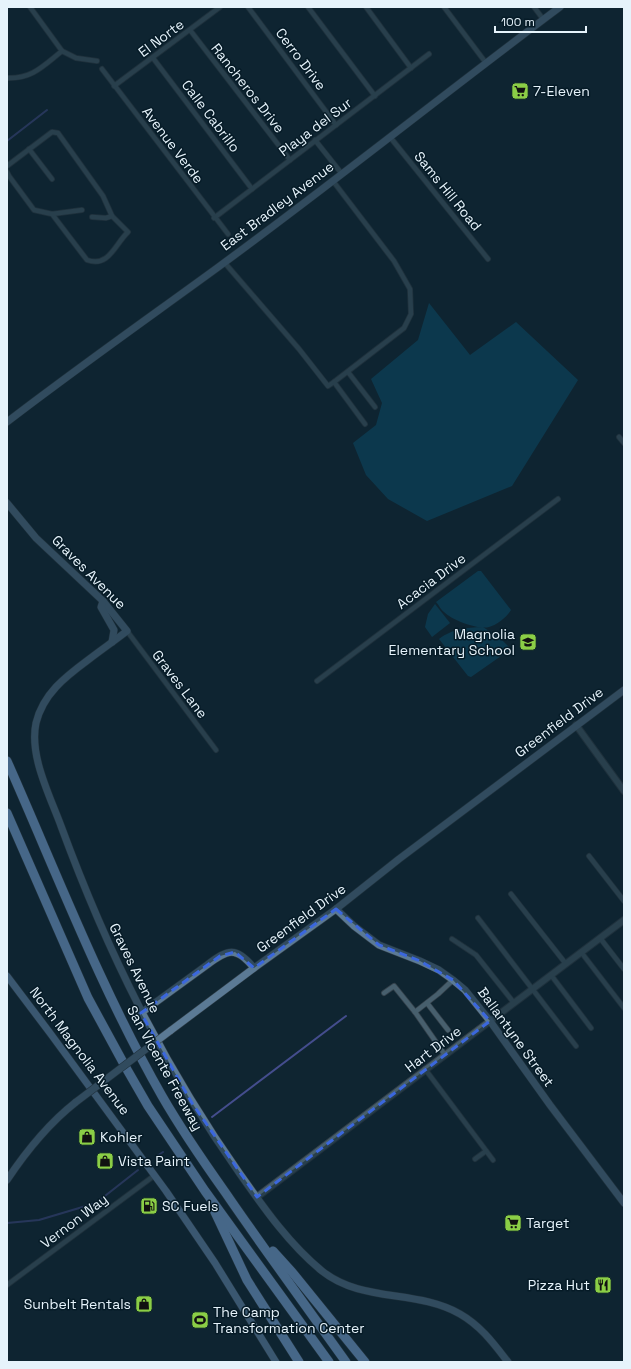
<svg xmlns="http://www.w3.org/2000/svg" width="631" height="1369" font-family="'Space Grotesk',sans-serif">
	<rect width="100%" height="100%" fill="#0f2531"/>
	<g fill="#0a5170">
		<polygon points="429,303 470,355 516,322 578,380 512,486 427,521 388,499 366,475 353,443 376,425 382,403 371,379 418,340"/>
		<path d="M478,571h3l30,39c-4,7 -14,15 -22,17 -11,3 -37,-7 -45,-15 -3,-2 -5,-7 -8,-10z"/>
		<polygon points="435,604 450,623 432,637 425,627 428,614"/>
		<path d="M483,627l18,12 10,10 -40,28 -3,-1 -29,-37c15,-11 26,-11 44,-12z"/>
	</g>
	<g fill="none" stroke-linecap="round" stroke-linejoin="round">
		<g stroke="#444d8d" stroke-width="2">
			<polyline points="7,141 47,110"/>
			<polyline points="212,1117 346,1016"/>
			<polyline points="192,1130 199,1125"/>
			<polyline points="157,1156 163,1152"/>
			<polyline points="7,1223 39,1220 96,1203 138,1170"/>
		</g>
		<defs>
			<g id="minor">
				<polyline points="30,7 62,51 76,58 97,61"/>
				<polyline points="248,7 336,125"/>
				<polyline points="308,7 375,96"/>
				<polyline points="366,7 411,68"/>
				<polyline points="444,7 486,63"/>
				<polyline points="534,7 543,19"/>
				<polyline points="190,30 290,160"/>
				<polyline points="153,58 252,189"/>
				<polyline points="102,69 228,234"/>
				<path d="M7,78c25,1 36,-12 55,-27"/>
				<polyline points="114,86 220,7"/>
				<polyline points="390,137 488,259"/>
				<polyline points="315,140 342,174"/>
				<polyline points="29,149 52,179"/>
				<path d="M7,166l45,-34 6,1 45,63 9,20 16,16c-13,12 -19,36 -41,28l-35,-46 -18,-4 -25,-34 -2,-4"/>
				<polyline points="52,214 82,210"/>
				<polyline points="92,217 106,218 112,216"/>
				<polyline points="214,218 429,54"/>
				<polyline points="224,262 299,349 328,386 334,382 404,328 411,314 410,289 394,261 333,181"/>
				<polyline points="348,372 375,407"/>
				<polyline points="334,382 365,424"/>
				<polyline points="619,437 624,443"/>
				<polyline points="127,631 216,750"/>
				<polyline points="317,681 558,499"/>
				<polyline points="589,856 624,901"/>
				<polyline points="511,894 566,964"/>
				<polyline points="478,918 576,1046"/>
				<polyline points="600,938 624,969"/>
				<polyline points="452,939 476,955 514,1003"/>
				<polyline points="581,952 624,1008"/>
				<polyline points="551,975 591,1028"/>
				<polyline points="384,993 394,986 415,1012"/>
				<polyline points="427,1003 448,1030"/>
				<polyline points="445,1055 415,1012 438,994 453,980"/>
				<polyline points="425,1069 493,1160"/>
				<polyline points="475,1159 486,1151"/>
				<polyline points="7,1285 155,1175"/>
			</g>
			<g id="tertiary">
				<polyline points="576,725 624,791"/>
				<polyline points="257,1197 624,920"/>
			</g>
			<g id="secondary">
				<path d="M7,422c69,-53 140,-103 210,-154 116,-85 228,-175 343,-261"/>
				<path d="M7,503l29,35 67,63 24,30c-13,10 -26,19 -39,29 -23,17 -45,34 -52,63 -7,33 14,73 25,103 46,125 102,239 179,348 24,34 49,70 82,97 40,32 94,18 138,43 21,12 34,30 48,48"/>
				<polyline points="103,601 101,607 114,630 112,642"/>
				<polyline points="336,909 354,926 379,945 420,961 439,970 453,980 465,990 490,1021 550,1105 624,1203"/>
				<path d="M141,1013l66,-48c21,-16 29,-19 47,3"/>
				<polyline points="170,1031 254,968 336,909 399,859 624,690"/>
				<path d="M7,1180c20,-30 41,-56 69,-78"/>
			</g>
			<polyline id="primary" points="7,976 50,1033 166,1191 215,1263 276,1362"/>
			<g id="motorway">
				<path d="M7,761c50,113 94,228 155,335 19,33 41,65 63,96 39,57 81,114 121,170"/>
				<polyline points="7,813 88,998 125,1066 148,1106 205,1191 329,1362"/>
				<polyline points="214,1210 247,1280 299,1362"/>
				<polyline points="273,1251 292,1272 365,1362"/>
			</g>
		</defs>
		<use href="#minor" stroke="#33404a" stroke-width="6"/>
		<use href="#tertiary" stroke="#33404a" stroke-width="8"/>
		<use href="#secondary" stroke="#33404a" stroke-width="8"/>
		<use href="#primary" stroke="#33404a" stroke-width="8"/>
		<use href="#motorway" stroke="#33404a" stroke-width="10"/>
		<use href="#minor" stroke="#475f6d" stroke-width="4.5"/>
		<use href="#tertiary" stroke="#475f6d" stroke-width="6"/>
		<use href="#secondary" stroke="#5b7a95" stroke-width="7"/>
		<use href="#primary" stroke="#7094bc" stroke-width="7"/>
		<use href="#motorway" stroke="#8bb8f1" stroke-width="9"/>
		<defs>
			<polyline id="secondary-bridge" points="76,1102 170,1031"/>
		</defs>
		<use href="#secondary-bridge" stroke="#33404a" stroke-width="8" stroke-linecap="butt"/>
		<use href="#secondary-bridge" stroke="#5b7a95" stroke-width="7"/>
	</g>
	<path d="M0 0H631V1369H0ZM336,909l43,36 41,16 33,19 37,41 -233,176 -65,-94 -51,-90 79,-57 15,-4 19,16z" fill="#0f2531" fill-opacity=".55" fill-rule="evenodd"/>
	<path fill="none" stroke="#3b67dd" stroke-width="3" stroke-dasharray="8 5" stroke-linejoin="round" d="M336,909l43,36 41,16 33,19 37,41 -233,176 -65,-94 -51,-90 79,-57 15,-4 19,16z"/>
	<defs>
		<symbol id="supermarket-square" viewBox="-11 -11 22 22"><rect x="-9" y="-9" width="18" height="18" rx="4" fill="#8bce46" stroke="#061b27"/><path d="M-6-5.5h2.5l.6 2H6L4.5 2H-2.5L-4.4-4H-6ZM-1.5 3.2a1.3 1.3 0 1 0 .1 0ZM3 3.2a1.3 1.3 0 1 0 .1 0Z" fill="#111"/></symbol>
		<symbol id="school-square" viewBox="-11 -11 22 22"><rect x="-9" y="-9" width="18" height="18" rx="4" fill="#8bce46" stroke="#061b27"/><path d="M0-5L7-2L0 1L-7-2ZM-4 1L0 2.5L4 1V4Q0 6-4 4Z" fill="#111"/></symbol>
		<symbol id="shop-square" viewBox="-11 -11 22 22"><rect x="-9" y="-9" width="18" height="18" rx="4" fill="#8bce46" stroke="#061b27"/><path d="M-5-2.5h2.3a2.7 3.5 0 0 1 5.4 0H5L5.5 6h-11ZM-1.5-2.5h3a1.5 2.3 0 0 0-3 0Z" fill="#111"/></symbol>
		<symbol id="fuel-square" viewBox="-11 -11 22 22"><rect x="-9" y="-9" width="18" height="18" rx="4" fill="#8bce46" stroke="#061b27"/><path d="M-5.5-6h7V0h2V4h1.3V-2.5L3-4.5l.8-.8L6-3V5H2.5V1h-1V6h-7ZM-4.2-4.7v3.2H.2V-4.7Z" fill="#111"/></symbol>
		<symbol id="restaurant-square" viewBox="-11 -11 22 22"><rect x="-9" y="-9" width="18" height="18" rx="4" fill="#8bce46" stroke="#061b27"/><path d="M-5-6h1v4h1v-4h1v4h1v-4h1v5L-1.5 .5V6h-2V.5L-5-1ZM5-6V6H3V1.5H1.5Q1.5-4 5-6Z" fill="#111"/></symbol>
		<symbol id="stadium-square" viewBox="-11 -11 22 22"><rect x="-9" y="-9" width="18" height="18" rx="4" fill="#8bce46" stroke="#061b27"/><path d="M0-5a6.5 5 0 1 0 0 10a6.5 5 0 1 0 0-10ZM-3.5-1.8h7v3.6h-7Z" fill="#111"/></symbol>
	</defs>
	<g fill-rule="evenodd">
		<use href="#supermarket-square" x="510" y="81" width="20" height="20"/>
		<use href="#school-square" x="518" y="632" width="20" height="20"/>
		<use href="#shop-square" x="77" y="1127" width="20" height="20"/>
		<use href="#shop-square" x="95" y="1151" width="20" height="20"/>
		<use href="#fuel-square" x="139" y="1196" width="20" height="20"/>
		<use href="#supermarket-square" x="503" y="1213" width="20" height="20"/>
		<use href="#restaurant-square" x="593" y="1275" width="20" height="20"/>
		<use href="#shop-square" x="134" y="1294" width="20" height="20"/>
		<use href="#stadium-square" x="190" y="1310" width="20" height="20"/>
	</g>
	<g text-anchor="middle" stroke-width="3" stroke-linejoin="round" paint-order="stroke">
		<g font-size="14" fill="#e6f3fb" stroke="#061b27">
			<text transform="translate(161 38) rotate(-37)" y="5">El Norte</text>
			<text transform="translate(301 59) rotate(53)" y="5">Cerro Drive</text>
			<text transform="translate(248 88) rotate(52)" y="5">Rancheros Drive</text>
			<text transform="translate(211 116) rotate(53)" y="5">Calle Cabrillo</text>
			<text transform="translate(315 127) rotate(-37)" y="5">Playa del Sur</text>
			<text transform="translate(173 145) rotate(53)" y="5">Avenue Verde</text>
			<text transform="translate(448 191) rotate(51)" y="5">Sams Hill Road</text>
			<text transform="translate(277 206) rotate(-37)" y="5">East Bradley Avenue</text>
			<text transform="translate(89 572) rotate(45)" y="5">Graves Avenue</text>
			<text transform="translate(431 581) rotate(-37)" y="5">Acacia Drive</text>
			<text transform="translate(180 684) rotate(53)" y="5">Graves Lane</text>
			<text transform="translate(559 722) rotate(-37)" y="5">Greenfield Drive</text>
			<text transform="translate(301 918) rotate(-36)" y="5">Greenfield Drive</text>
			<text transform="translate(135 968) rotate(64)" y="5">Graves Avenue</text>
			<text transform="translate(516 1037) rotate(54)" y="5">Ballantyne Street</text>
			<text transform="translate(433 1049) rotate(-37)" y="5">Hart Drive</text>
			<text transform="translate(80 1051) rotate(53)" y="5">North Magnolia Avenue</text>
			<text transform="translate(165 1068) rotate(61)" y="5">San Vicente Freeway</text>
			<text transform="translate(74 1221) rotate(-37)" y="5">Vernon Way</text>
		</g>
		<g font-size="14" fill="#e6f3fb" stroke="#061b27" text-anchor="start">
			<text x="533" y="96">7-Eleven</text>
			<text x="515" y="639" text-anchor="end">Magnolia<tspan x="515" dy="16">Elementary School</tspan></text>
			<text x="100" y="1142">Kohler</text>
			<text x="118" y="1166">Vista Paint</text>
			<text x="162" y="1211">SC Fuels</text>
			<text x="526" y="1228">Target</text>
			<text x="590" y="1290" text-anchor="end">Pizza Hut</text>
			<text x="131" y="1309" text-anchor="end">Sunbelt Rentals</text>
			<text x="213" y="1317">The Camp<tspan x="213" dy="16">Transformation Center</tspan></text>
		</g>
	</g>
	<rect width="631" height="1369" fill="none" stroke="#e6f3fb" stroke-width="16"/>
	<path d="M495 26v6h91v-6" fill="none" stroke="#e6f3fb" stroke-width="2"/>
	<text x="501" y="26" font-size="12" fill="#e6f3fb" stroke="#061b27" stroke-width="3" paint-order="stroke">100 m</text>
</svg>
